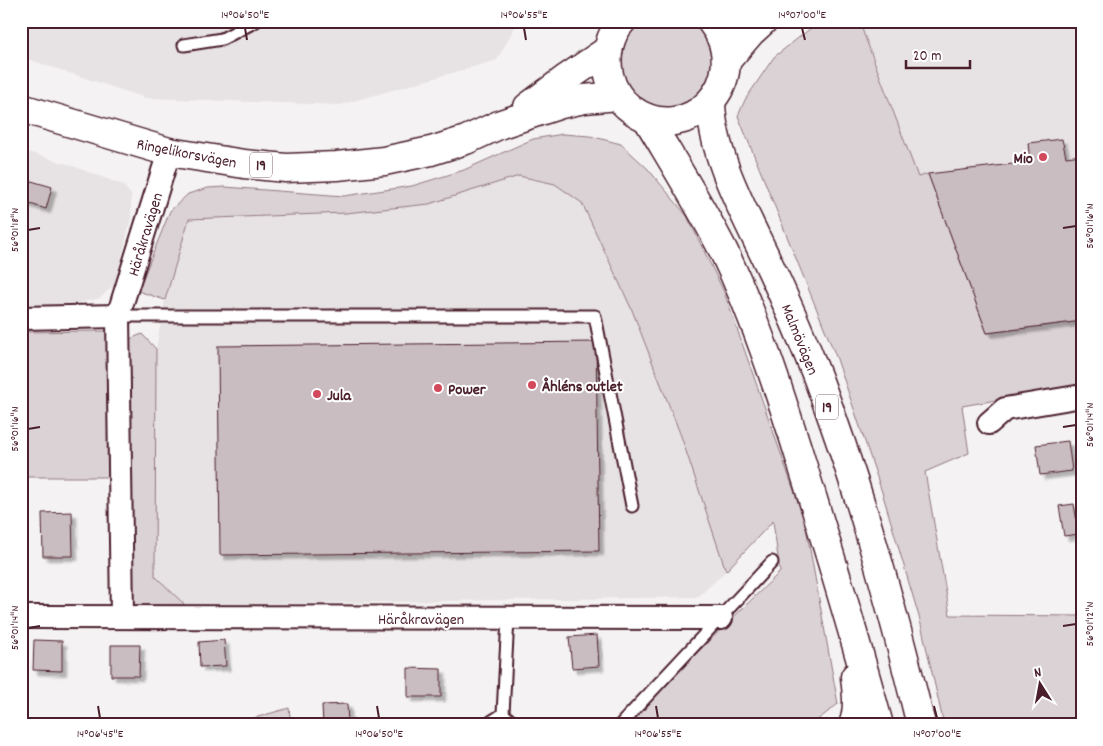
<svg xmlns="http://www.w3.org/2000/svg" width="1103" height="746" font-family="Dekko,sans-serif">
	<defs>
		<filter id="shadow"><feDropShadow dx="4.5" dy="4.5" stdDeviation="1" flood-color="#0004"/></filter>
	</defs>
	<rect width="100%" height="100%" fill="#f4f2f2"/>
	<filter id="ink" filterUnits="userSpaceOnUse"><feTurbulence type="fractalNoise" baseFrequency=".02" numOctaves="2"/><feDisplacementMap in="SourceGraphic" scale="10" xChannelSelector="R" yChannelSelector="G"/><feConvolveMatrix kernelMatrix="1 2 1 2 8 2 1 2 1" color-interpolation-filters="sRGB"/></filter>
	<g filter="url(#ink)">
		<g fill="#e7e2e3">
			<polygon points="21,21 518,21 497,60 340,105 146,98 21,57"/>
			<polygon points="859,21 1082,21 1082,321 928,174 918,177"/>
			<polygon points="21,150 67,164 123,185 131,195 131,217 116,283 100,298 65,306 21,307"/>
			<polygon points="519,176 555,184 582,203 632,310 681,436 726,571 698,597 185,605 155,576 156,349 165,300 189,219 346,213 429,204"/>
		</g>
		<g fill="#dbd2d5" stroke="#927880">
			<polygon points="642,21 692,21 704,33 711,46 714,61 712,76 694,100 680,107 667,109 655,107 632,94 620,71 622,46 627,34"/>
			<polygon points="820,21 859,21 918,177 928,174 987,333 1082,321 1082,385 962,406 969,453 925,472 950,615 1082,616 1082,725 944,725 920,620 882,492 837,359 738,116 745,100 774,57"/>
			<polygon points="563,134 590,136 621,144 648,169 687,216 724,292 805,522 838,704 811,725 623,725 780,572 773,521 726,571 681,436 632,310 582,203 555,184 519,176 429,204 346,213 189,219 165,300 138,291 170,211 188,194 208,188 225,187 344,196 412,186 464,170 533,139"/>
			<polygon points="107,331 109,477 21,477 21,332"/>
			<polygon points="142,334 156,349 155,576 185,605 132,606 125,341"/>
			<polygon points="289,708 291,725 230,725"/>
		</g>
		<g fill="#cabdc1" stroke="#4a1f2b" filter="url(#shadow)">
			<polygon points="1062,139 1066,157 1082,155 1082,321 987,333 928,174 1030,162 1028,143"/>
			<polygon points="21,178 52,187 46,209 21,201"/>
			<polygon points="596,342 599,551 220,555 218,346"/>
			<polygon points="1068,441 1072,471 1040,475 1036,445"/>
			<polygon points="1074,504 1079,534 1064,536 1059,506"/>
			<polygon points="72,512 73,556 43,556 42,513"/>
			<polygon points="597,635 599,666 572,668 569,637"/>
			<polygon points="34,640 62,641 62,671 33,670"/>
			<polygon points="224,640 226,666 200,667 199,642"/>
			<polygon points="111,645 140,645 139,676 111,676"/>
			<polygon points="408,668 441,669 441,697 408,697"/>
			<polygon points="347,704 348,725 323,725 322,705"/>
		</g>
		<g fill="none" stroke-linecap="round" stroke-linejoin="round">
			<defs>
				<g id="service">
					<polyline points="184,45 222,39 256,21"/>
					<polyline points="118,316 595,316 632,506"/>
					<polyline points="508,618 503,714 516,725"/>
					<polyline points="486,725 503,714"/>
					<polyline points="620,725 772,562"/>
				</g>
				<g id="minor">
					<polyline points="21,318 118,316"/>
					<polyline points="989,423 1005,409 1082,396"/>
					<polyline points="21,617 721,618"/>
					<polyline points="122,617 118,316 169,152"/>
				</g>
				<polyline id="secondary" points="727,60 751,32 763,21"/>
				<g id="primary">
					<path d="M622,21c-13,14 -17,35 -13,54 3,13 11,26 22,34 56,42 126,-30 80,-88"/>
					<path d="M711,102c1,52 31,106 53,152 19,40 37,81 53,122 43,114 75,231 104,349"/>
					<polyline points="528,107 567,78 608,50"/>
					<polyline points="21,108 169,152 244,164 286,168 337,166 384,161 431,151 466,140 501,124 561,104 584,99 618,96"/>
					<path d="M647,118c26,44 54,88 77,134 32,67 56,141 78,212 27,87 53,174 77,261"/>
					<path d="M853,725c6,-15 4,-32 2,-48"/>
				</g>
				<polyline id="motorway" points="919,725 920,721"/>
			</defs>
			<use href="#service" stroke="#4a1f2b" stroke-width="15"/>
			<use href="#minor" stroke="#4a1f2b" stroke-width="26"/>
			<use href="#secondary" stroke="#4a1f2b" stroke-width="31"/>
			<use href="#primary" stroke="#4a1f2b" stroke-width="31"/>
			<use href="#motorway" stroke="#4a1f2b" stroke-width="31"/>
			<use href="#service" stroke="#fff" stroke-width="11"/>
			<use href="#minor" stroke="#fff" stroke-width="22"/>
			<use href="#secondary" stroke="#fff" stroke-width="28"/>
			<use href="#primary" stroke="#fff" stroke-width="28"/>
			<use href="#motorway" stroke="#fff" stroke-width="28"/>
		</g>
	</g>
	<path fill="none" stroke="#4a1f2b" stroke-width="2" d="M245,28l2,12M524,28l2,12M802,28l3,12M1063,228l13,-2M28,230l12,-2M1063,427l13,-2M28,429l12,-2M1063,626l13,-2M28,628l12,-2M98,706l2,12M377,706l2,12M656,706l2,12M934,706l3,12"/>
	<g fill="#d1495b" stroke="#fff" stroke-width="2">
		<circle cx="1043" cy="157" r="5"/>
		<circle cx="532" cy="385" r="5"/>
		<circle cx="438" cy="388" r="5"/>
		<circle cx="317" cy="394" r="5"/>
	</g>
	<g text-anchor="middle" stroke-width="4" stroke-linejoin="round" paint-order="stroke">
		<g fill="#fff" stroke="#80626b" stroke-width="1">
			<rect x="250" y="152.5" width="22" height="25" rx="4"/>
			<rect x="816" y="394.5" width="22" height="25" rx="4"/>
		</g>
		<g font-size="15" font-weight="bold" fill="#4a1f2b">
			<text x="261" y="170">19</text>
			<text x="827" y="412">19</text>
		</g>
		<g font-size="16" fill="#4a1f2b" stroke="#fff">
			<text transform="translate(187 152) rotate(11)" y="6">Ringelikorsvägen</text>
			<text transform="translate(144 234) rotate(-73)" y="6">Häråkravägen</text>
			<text transform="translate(801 339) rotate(68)" y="6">Malmövägen</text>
			<text x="421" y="624">Häråkravägen</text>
		</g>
		<g font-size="16" font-weight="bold" fill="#4a1f2b" stroke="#fff" text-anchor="start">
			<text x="1033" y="163" text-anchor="end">Mio</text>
			<text x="542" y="391">Åhléns outlet</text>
			<text x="448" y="394">Power</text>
			<text x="327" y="400">Jula</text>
		</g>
	</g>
	<rect width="1103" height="746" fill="none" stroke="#fff" stroke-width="55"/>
	<g transform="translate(1040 684) rotate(349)" stroke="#ffffff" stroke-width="4" paint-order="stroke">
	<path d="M0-4L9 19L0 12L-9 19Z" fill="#4a1f2b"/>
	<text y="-8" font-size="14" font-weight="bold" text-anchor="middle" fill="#4a1f2b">N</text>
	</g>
	<path d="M906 60v8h64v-8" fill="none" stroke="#4a1f2b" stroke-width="2.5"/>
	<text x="913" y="60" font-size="15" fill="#4a1f2b" stroke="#ffffff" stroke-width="4" paint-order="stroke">20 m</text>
	<rect x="28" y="28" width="1048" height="690" fill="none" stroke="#4a1f2b" stroke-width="2"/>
	<g font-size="12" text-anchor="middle" fill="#4a1f2b">
		<text x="245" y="18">14°06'50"E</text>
		<text x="524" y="18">14°06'55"E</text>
		<text x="802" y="18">14°07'00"E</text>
		<text transform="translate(1089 226) rotate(-90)" y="4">56°01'16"N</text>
		<text transform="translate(14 230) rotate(-90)" y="4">56°01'18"N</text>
		<text transform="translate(1089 425) rotate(-90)" y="4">56°01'14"N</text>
		<text transform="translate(14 429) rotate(-90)" y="4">56°01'16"N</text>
		<text transform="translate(1089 624) rotate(-90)" y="4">56°01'12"N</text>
		<text transform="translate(14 628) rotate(-90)" y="4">56°01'14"N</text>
		<text x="100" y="737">14°06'45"E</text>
		<text x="379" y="737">14°06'50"E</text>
		<text x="658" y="737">14°06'55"E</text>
		<text x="937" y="737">14°07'00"E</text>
	</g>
</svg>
